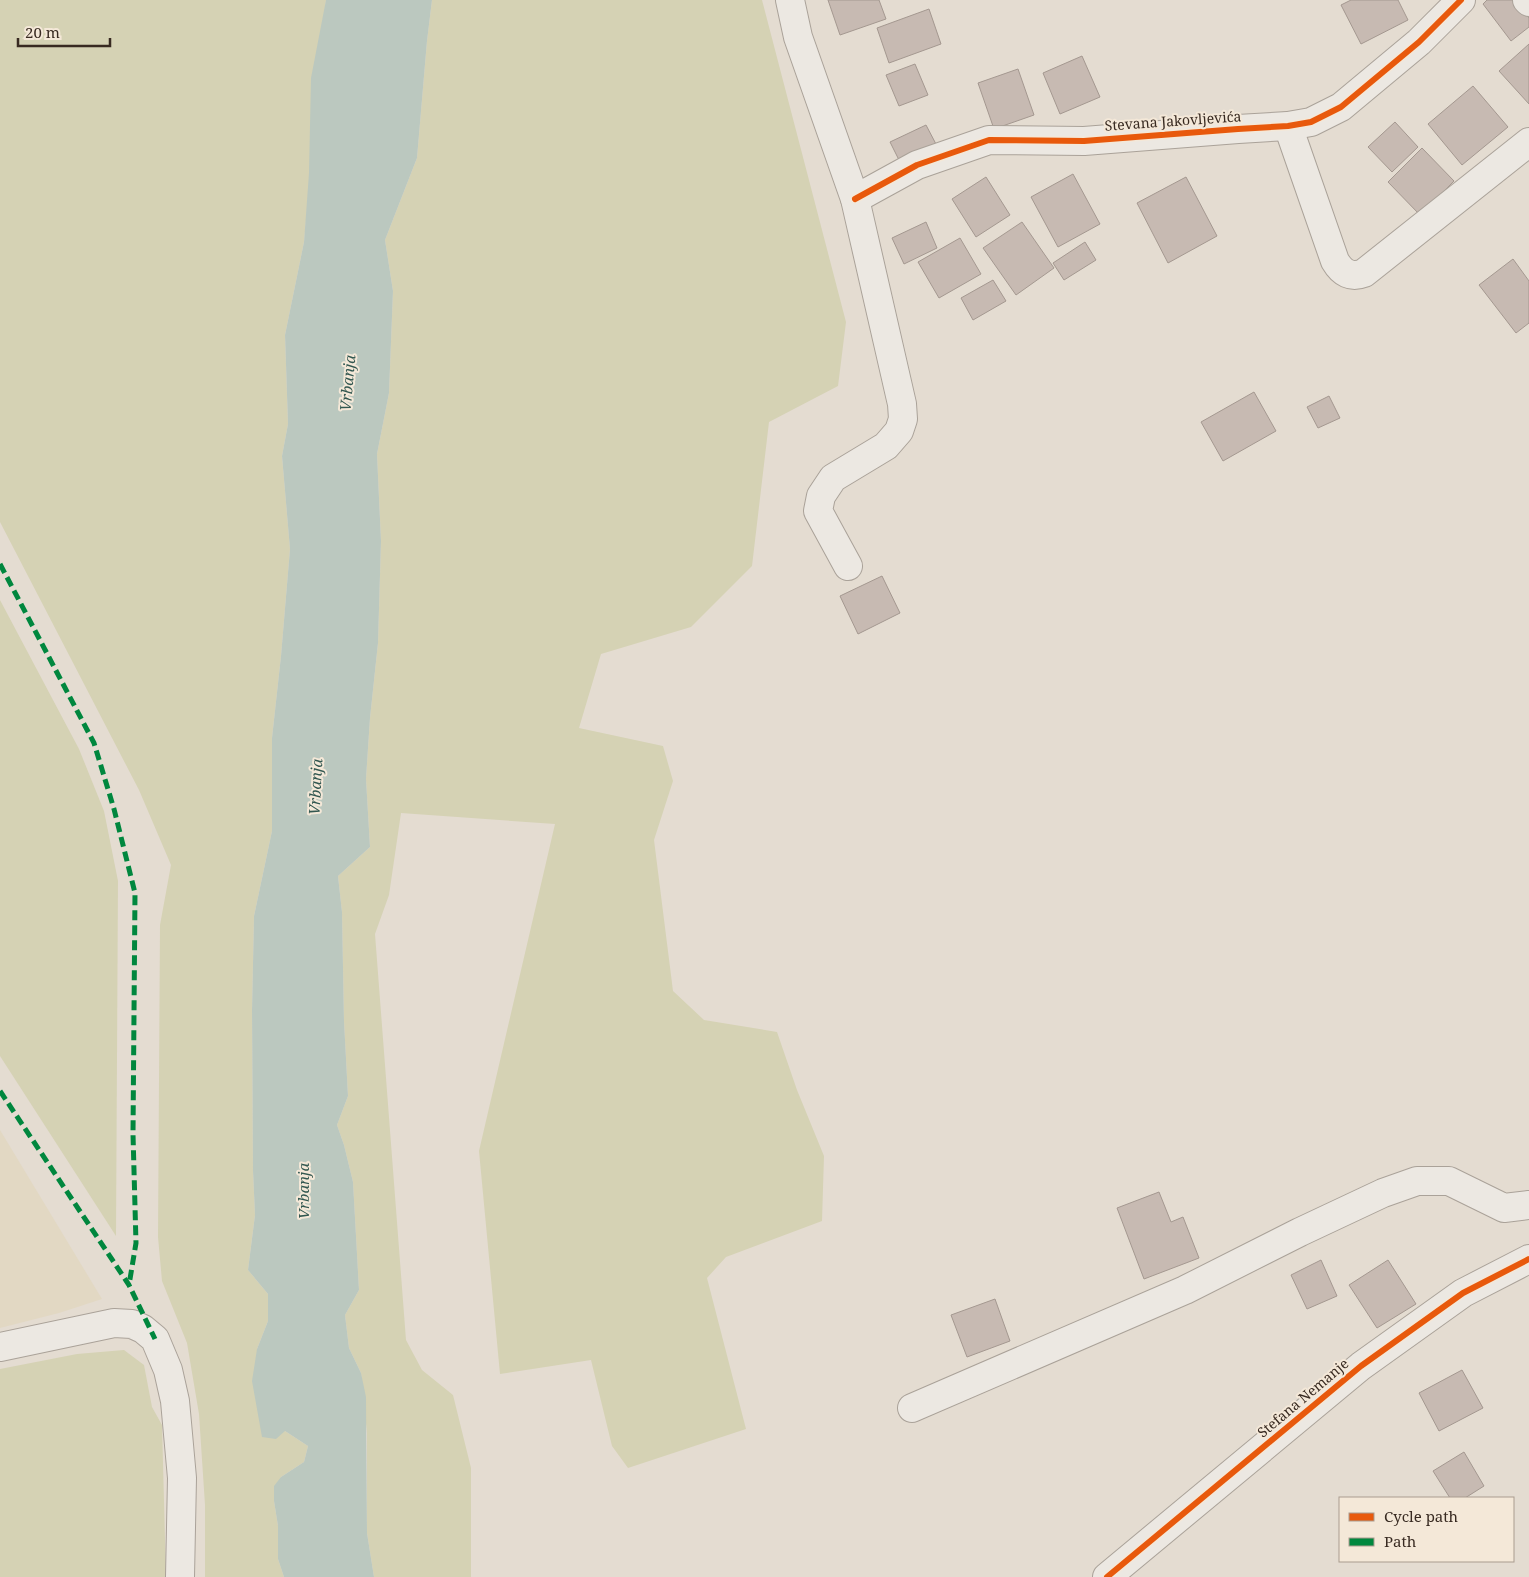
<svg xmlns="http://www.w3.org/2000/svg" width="1529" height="1577" font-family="'Noto Serif',serif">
	<rect width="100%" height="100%" fill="#e4dcd1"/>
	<polygon fill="#e2d8c3" points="0,1130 102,1299 59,1313 0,1328"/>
	<g fill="#d5d2b4">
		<polygon points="0,0 326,0 304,242 285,335 288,424 282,456 290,549 281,656 272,738 272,831 254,916 252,1010 253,1171 255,1215 248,1270 268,1294 268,1321 257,1349 285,1431 308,1446 304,1462 281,1477 274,1501 278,1526 278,1559 284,1577 205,1577 205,1505 199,1414 187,1343 162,1281 158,1237 160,925 171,865 139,790 0,522"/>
		<polygon points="432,0 762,0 846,322 838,386 769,422 752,566 691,627 601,654 579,728 663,746 673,781 654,840 673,991 704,1020 777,1032 797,1090 824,1156 822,1221 726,1257 707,1278 746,1429 628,1468 612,1446 591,1360 500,1374 479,1151 555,824 401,813 389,895 375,934 406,1340 422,1370 453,1395 471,1468 471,1577 374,1577 367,1533 367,1433 361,1373 349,1348 345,1315 359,1290 353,1182 344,1145 337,1125 348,1096 344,1021 342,912 338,876 370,847 366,779 370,718 378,643 381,541 377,454 389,393 393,291 385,240 417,158 427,41"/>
		<polygon points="0,600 79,749 104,811 118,881 116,1236 0,1056"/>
		<polygon points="124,1350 144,1365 152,1407 162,1425 166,1577 0,1577 0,1369 77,1354"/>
	</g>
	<polygon fill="#bbc8bf" points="326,0 432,0 427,41 417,158 385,240 393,291 389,393 377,454 381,541 378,643 370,718 366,779 370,847 338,876 342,912 344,1021 348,1096 337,1125 344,1145 353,1182 359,1290 345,1315 349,1348 361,1373 366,1397 367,1533 374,1577 284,1577 278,1559 278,1526 274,1501 274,1486 281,1477 304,1462 308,1446 285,1431 276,1439 262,1437 252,1381 257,1349 268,1321 268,1294 248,1270 255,1215 253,1171 252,1010 254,916 272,831 272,738 281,656 290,549 282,456 288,424 285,335 304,242 309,173 311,78"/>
	<g fill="#c7bab2" stroke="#a49890">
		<polygon points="828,0 879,0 886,19 840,35"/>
		<polygon points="1351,0 1398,0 1408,20 1361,44 1341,5"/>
		<polygon points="1487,0 1515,0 1529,18 1529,27 1511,41 1483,4"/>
		<polygon points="929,9 941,44 889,63 877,28"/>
		<polygon points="1529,44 1529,104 1499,71"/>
		<polygon points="1082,56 1100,97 1060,114 1043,73"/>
		<polygon points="915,64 928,95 899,106 886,75"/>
		<polygon points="1018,69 1034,115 994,129 978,83"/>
		<polygon points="1473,86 1508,127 1462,165 1428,124"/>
		<polygon points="1395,122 1418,147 1392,172 1368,147"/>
		<polygon points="926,125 937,146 901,164 890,142"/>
		<polygon points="1422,148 1454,181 1420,215 1388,182"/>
		<polygon points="1073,174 1100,224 1058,247 1031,197"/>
		<polygon points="986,177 1010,215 976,237 952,199"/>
		<polygon points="1186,177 1217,236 1168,263 1137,203"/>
		<polygon points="926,222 937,248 904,264 892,238"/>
		<polygon points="1022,222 1054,268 1016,295 983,248"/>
		<polygon points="960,238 981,274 939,298 918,262"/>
		<polygon points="1085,242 1096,260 1064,280 1053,263"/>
		<polygon points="1513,259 1529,281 1529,323 1516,333 1479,285"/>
		<polygon points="993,280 1006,301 973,320 961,298"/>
		<polygon points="1254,392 1276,431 1223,461 1201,422"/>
		<polygon points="1329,396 1340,418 1318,428 1307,407"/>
		<polygon points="882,576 900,613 858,634 840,596"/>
		<polygon points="1159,1192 1171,1222 1183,1217 1199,1258 1144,1279 1117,1208"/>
		<polygon points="1321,1260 1337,1296 1307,1309 1291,1275"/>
		<polygon points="1388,1260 1416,1304 1377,1328 1349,1285"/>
		<polygon points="995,1299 1010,1341 967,1357 951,1315"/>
		<polygon points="1462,1370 1483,1408 1439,1431 1419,1393"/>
		<polygon points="1464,1452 1484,1486 1465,1498 1450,1498 1433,1471"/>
	</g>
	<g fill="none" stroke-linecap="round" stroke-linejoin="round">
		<defs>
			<g id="minor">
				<polyline points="790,0 798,37 855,199 902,404 903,419 899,431 886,446 833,478 821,496 818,511 848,566"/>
				<polyline points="1527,0 1529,2"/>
				<path d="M1288,126l47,135c7,12 16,17 29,12l165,-131"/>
				<polyline points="855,199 917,165 989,140 1084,141 1238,129 1288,126 1311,122 1341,107 1419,42 1461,0"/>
				<polyline points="0,1347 114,1323 132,1324 143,1329 155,1339 168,1370 175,1401 182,1478 180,1577"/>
				<polyline points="912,1408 1185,1290 1300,1232 1383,1193 1417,1181 1449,1181 1504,1208 1529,1205"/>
				<polyline points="1107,1577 1361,1366 1463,1293 1529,1259"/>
			</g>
		</defs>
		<use href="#minor" stroke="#aaa299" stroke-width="30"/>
		<use href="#minor" stroke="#ece8e2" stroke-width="28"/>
		<g stroke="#00873e" stroke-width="5" stroke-dasharray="10 5" stroke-linecap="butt">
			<polyline points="0,564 94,743 114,809 135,893 133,1134 136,1243 129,1285"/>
			<polyline points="0,1091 129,1285 155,1339"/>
		</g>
		<defs>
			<g id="cycleway">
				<polyline points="855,199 917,165 989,140 1084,141 1238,129 1288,126 1311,122 1341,107 1419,42 1461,0"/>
				<polyline points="1107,1577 1361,1366 1463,1293 1529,1259"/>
			</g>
		</defs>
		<use href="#cycleway" stroke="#f4e8d8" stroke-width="9"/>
		<use href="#cycleway" stroke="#e8590c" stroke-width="6"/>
	</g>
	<g text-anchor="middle" stroke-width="4" stroke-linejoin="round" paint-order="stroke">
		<g font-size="14" fill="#382a21" stroke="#f4e8d8">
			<text transform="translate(1173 121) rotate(-4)" y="5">Stevana Jakovljevića</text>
			<text transform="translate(1303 1398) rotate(-40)" y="5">Stefana Nemanje</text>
		</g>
		<g font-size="15" font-style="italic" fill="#325750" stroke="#f4e8d8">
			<text transform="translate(348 383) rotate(-85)" y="5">Vrbanja</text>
			<text transform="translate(316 787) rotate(-87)" y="5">Vrbanja</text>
			<text transform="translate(304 1191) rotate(-90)" y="5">Vrbanja</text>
		</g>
	</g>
	<rect x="1339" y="1497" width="175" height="65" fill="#f4e8d8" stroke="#a99c8f"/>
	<rect x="1349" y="1513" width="25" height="8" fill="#e8590c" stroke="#a99c8f"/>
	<text x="1384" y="1522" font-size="15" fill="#382a21">Cycle path</text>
	<rect x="1349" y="1538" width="25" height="8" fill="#00873e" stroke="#a99c8f"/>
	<text x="1384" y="1547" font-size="15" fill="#382a21">Path</text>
	<path d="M18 38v8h92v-8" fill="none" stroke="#382a21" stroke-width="2.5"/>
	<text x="25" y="38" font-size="15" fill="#382a21" stroke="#f4e8d8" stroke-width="4" paint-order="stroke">20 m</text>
</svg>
